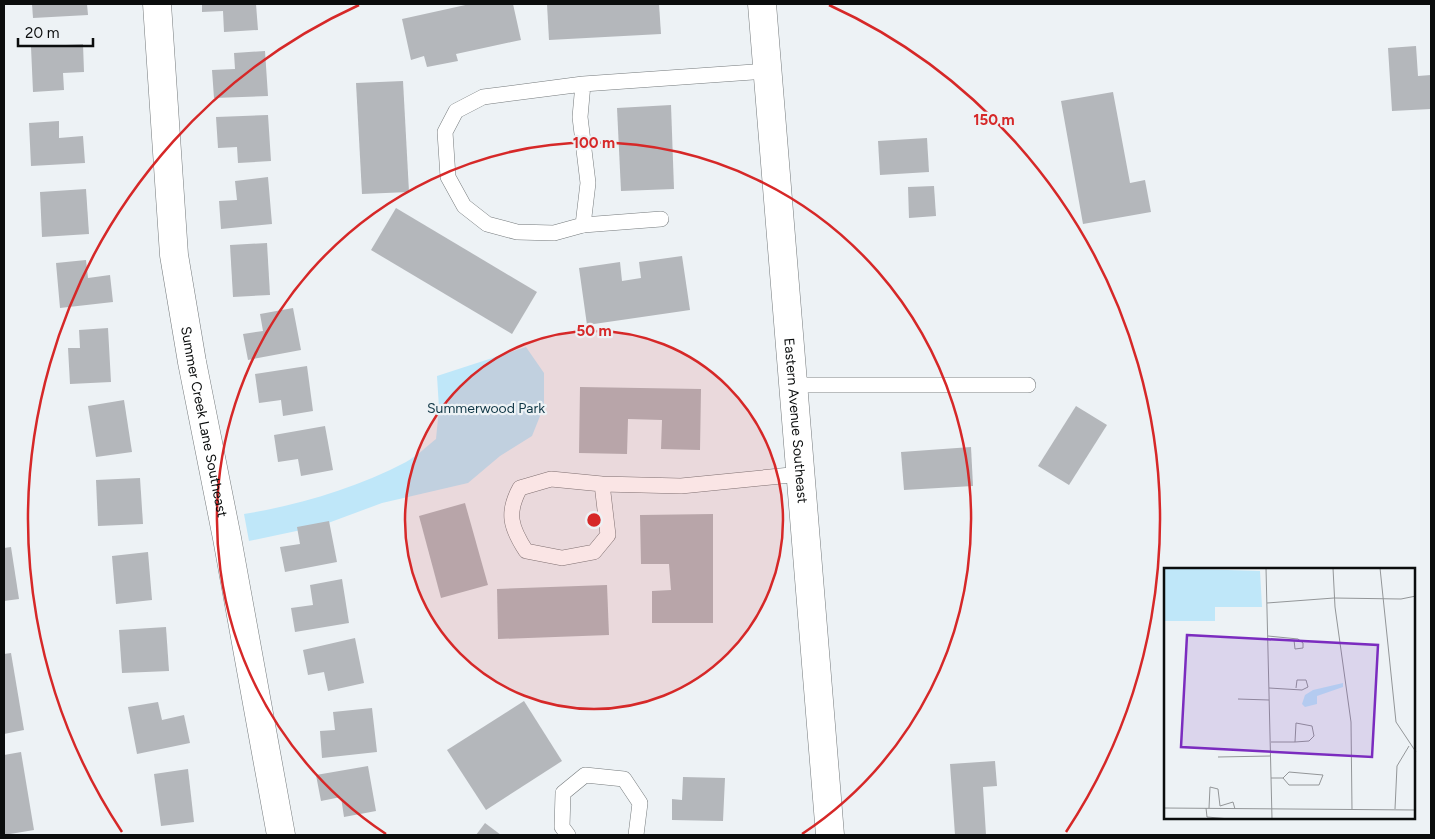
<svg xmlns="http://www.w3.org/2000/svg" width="1435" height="839" font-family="Figtree,sans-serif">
	<rect width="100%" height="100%" fill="#edf2f5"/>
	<path fill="#bfe7f9" d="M526,347l18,26v33l-12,30 -32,20 -32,27 -86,20 -62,23 -71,15 -5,-27c56,-9 112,-26 162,-52 11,-6 21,-16 30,-23l3,-31 -2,-32z"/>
	<g fill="#b4b7bb">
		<polygon points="32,4 87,4 88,15 33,18"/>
		<polygon points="202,4 256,4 258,30 224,32 223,11 202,12"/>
		<polygon points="470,4 513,4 521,40 456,54 458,61 427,67 424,56 411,60 402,19"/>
		<polygon points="547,4 659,4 661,34 549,40"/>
		<polygon points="83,44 84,72 63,73 64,90 33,92 31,47"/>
		<polygon points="1416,46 1418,76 1431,75 1431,109 1392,111 1388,48"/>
		<polygon points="265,51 268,96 214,98 212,70 235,69 234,53"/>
		<polygon points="403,81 409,192 362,194 356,83"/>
		<polygon points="1113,92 1130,183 1145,180 1151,212 1083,224 1061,101"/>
		<polygon points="671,105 674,189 621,191 617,108"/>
		<polygon points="268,115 271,161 238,163 237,147 218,148 216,117"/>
		<polygon points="59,121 59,138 83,136 85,163 31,166 29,123"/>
		<polygon points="927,138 929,172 880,175 878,141"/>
		<polygon points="268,177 272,224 221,229 219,201 237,200 235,181"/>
		<polygon points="934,186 936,216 909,218 908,187"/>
		<polygon points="86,189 89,234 42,237 40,192"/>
		<polygon points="396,208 537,292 512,334 371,250"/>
		<polygon points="267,243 270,295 233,297 230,245"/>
		<polygon points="682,256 690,310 587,325 579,268 620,262 622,281 641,278 639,262"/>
		<polygon points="86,260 88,278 110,275 113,302 60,308 56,263"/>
		<polygon points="293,308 301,350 248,360 243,334 263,331 260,314"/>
		<polygon points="108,328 111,382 70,384 68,348 80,348 79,330"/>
		<polygon points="307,366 313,411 283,416 281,400 259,403 255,374"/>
		<polygon points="580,387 701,389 700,450 661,449 662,420 628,419 627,454 579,453"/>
		<polygon points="124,400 132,452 96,457 88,406"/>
		<polygon points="1076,406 1107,425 1069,485 1038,466"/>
		<polygon points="325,426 333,470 301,476 298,459 278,462 274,435"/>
		<polygon points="971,447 973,486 904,490 901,452"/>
		<polygon points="140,478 143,524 98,526 96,480"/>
		<polygon points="465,503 488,585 441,598 419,516"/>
		<polygon points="713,514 713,623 652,623 652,591 671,590 669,564 641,564 640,515"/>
		<polygon points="329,521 337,562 285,572 280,547 300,544 297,527"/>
		<polygon points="11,547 19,599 4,601 4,548"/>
		<polygon points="148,552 152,600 116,604 112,556"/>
		<polygon points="342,579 349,623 295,632 291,608 313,605 310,585"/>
		<polygon points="607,585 609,635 498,639 497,589"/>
		<polygon points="166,627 169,671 122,673 119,630"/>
		<polygon points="355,638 364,683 328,691 324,672 308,675 303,650"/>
		<polygon points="11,653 24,730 4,734 4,654"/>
		<polygon points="524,701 562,761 486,810 447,750"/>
		<polygon points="158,702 162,720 184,715 190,743 137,754 128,707"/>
		<polygon points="372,708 377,752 322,758 320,731 335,730 333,712"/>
		<polygon points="21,752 34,830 4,835 4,755"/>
		<polygon points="995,761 997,786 983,787 986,835 955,835 950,764"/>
		<polygon points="368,766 376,811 344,817 341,797 321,801 316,775"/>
		<polygon points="188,769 194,822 161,826 154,774"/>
		<polygon points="683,777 725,778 723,821 672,820 672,799 682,800"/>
		<polygon points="485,823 501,835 476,835"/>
	</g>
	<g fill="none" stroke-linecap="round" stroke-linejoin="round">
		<defs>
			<g id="lane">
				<polyline points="583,84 580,117 588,183 583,225 554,233 517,232 487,224 464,206 448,177 445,132 456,111 483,97 583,84 767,71"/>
				<polyline points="583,225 661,219"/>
				<polyline points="794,385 1028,385"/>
				<path d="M602,484l6,51 -14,17 -32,6 -36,-7c-15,-23 -20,-38 -6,-63l31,-9 51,5 79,2 120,-12"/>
				<polyline points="568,835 562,827 563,793 585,775 624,779 640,803 636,835"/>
			</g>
			<g id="street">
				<path id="s1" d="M157,4l17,251 18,107 35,176 54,297"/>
			</g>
			<g id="secondary">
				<path id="s2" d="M762,4l68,831"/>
			</g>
		</defs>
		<use href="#lane" stroke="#757a7c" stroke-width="16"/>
		<use href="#street" stroke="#757a7c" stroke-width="29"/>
		<use href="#secondary" stroke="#757a7c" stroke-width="29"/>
		<use href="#lane" stroke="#fff" stroke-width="15"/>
		<use href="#street" stroke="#fff" stroke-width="28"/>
		<use href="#secondary" stroke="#fff" stroke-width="28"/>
	</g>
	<circle cx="594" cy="520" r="189" fill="#d62828" fill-opacity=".12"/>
	<g fill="none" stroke="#d62828" stroke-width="2.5">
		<circle cx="594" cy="520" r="189"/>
		<path d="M386 834A377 377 0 1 1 802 834"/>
		<path d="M122 832A566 566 0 0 1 359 5M829 5A566 566 0 0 1 1066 832"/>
	</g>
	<g text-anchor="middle" stroke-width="4.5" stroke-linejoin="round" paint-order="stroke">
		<g font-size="14" fill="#103746" stroke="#edf2f5">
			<text x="486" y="413">Summerwood Park</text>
		</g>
		<g font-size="14" fill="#0b0d0d" stroke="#edf2f5">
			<text dy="5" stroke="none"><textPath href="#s2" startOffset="418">Eastern Avenue Southeast</textPath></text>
			<text dy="5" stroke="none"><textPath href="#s1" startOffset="421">Summer Creek Lane Southeast</textPath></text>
		</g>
	</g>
	<g transform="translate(1164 568)">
		<rect width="251" height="251" fill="#edf2f5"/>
		<path d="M0,0l96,3 2,36h-47v14h-51zM179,115v4l-26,9v8l-12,3 -3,-3 3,-9 8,-5z" fill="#bfe7f9"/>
		<path fill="none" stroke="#939698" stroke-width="1" d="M102,0l6,251M169,0l2,39 16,115 1,88M216,0l16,154 20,30M103,35l67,-5 67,1 15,-3M104,68l30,3 5,4v5l-8,1 -1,-9M105,120l33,2 6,-3 -2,-7h-9l-1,8M74,131l31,1M107,174h24l14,-1 5,-5 -2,-10 -16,-3 -1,19M54,189l53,-1M107,210h12l6,7h30l4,-10 -34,-3 -6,6M56,238l13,-4 2,7M0,240l252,2M42,240l1,9 23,2M45,240l1,-21 8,2 2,17M231,241l2,-43 12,-20"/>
		<path fill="#7b2cbf" fill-opacity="0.15" stroke="#7b2cbf" stroke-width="2.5" d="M23,67l191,10 -6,112 -191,-10z"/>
		<rect width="251" height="251" fill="none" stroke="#0b0d0d" stroke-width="2.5"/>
	</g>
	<circle cx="594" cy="520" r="8" fill="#d62828" stroke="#edf2f5" stroke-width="2.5"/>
	<g font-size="15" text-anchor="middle" font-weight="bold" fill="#d62828" stroke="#edf2f5" stroke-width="4.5" stroke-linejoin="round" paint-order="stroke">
		<text x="994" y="125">150 m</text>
		<text x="594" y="148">100 m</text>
		<text x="594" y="336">50 m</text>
	</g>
	<rect width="1435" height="839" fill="none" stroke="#0b0d0d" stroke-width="10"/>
	<path d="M18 38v8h75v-8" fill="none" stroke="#0b0d0d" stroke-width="2.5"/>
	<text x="25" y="38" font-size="15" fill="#0b0d0d" stroke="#edf2f5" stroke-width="4" paint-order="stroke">20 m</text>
</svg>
